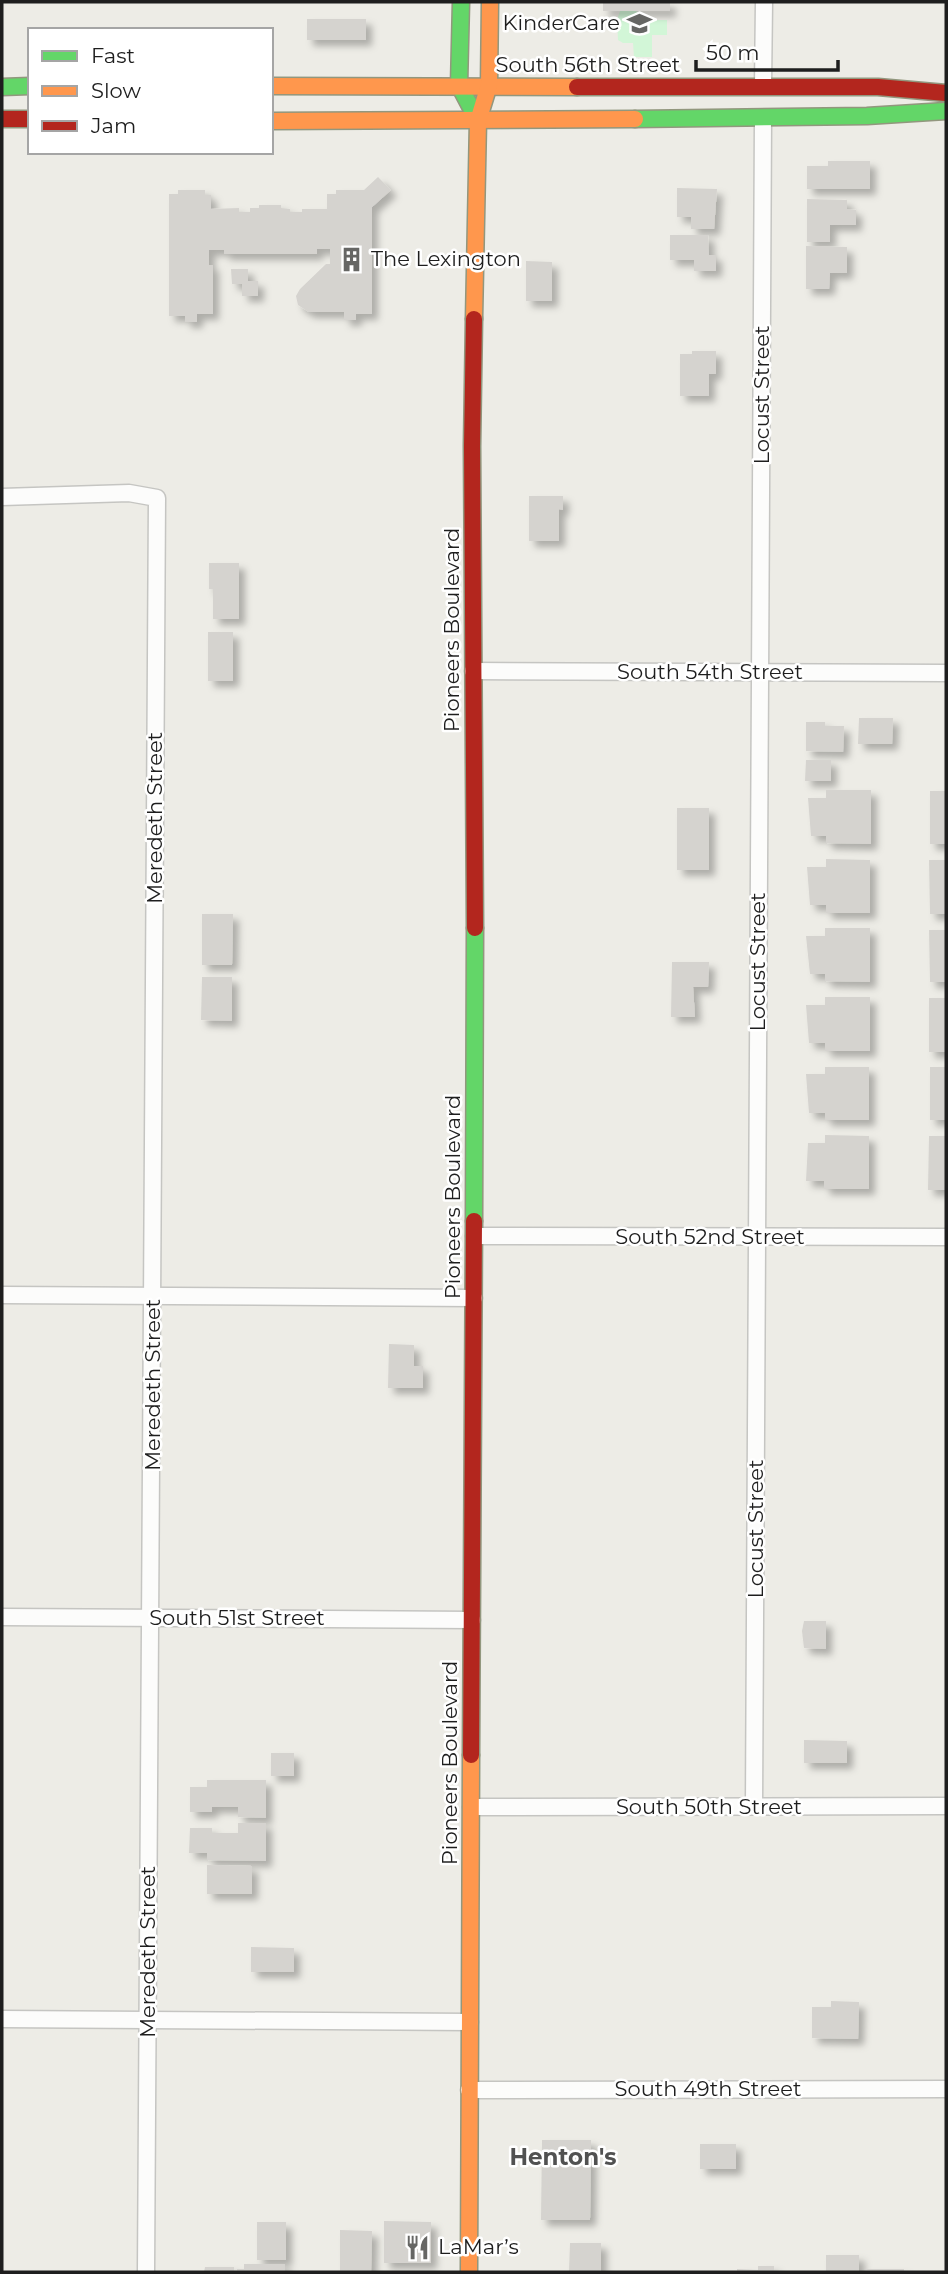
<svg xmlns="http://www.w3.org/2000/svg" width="948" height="2274" font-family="Montserrat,sans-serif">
	<defs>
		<filter id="shadow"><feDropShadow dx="6" dy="6" stdDeviation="3.5" flood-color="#0004"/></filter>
	</defs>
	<rect width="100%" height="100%" fill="#edece6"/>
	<polygon fill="#d2f6d7" points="620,11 636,11 648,20 667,20 667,35 652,35 652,57 634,57 633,43 623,43 618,40 617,20"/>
	<g fill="#d5d3cf" filter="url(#shadow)">
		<rect x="603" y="2" width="67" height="9"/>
		<rect x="307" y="19" width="59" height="21"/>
		<polygon points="828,161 870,161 870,189 807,189 807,166 828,166"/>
		<polygon points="378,177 391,190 372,207 372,314 356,314 356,320 344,320 344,312 309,312 298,305 296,296 300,289 326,264 330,264 330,249 317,249 317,254 224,254 224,250 209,250 209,265 213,265 213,314 197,314 197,322 185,322 185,316 169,316 169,194 178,194 178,190 205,190 205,195 211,195 211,209 239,208 239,212 250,212 250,208 259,208 259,205 281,205 281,208 290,209 290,212 302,212 302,209 327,209 327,194 336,194 336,190 364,190"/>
		<polygon points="677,188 717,189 714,229 691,229 691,217 677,217"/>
		<polygon points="807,199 847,200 847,209 856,210 856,225 830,225 830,242 807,242"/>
		<polygon points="670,235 708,235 709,255 716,255 716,271 694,271 694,260 670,260"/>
		<polygon points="806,246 847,247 847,273 830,273 829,289 806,289"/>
		<polygon points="526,261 552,262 552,301 526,301"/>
		<polygon points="231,269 248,269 248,281 258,281 258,296 242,296 242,284 232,284"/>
		<polygon points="692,351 716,351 716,374 709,374 709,396 680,396 680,354 692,354"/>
		<polygon points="529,496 563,496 563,510 559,509 559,541 529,541"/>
		<polygon points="209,563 239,563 239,619 213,619 213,589 209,589"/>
		<rect x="208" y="632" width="25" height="49"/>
		<polygon points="859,718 893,718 892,744 858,744"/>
		<polygon points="806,722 825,722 825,726 844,726 843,752 806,751"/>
		<polygon points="806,760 831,760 831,781 805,781"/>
		<polygon points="826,790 871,790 871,844 826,843 826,836 811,836 808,798 826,798"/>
		<rect x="930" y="791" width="16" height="53"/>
		<rect x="677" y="808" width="32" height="62"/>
		<polygon points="826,859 870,860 870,913 826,913 826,905 810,905 807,867 826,867"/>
		<polygon points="929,860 946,860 946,914 930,914"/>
		<polygon points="202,914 233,914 232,965 202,965"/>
		<polygon points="825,928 870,928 870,982 825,981 825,974 810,974 806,936 825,936"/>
		<polygon points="929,930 946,930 946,982 930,982"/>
		<polygon points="672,962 709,962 708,987 693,987 695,1017 671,1017"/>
		<polygon points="202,977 232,977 232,1021 201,1020"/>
		<polygon points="825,997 870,997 870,1051 825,1051 825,1043 809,1043 806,1005 825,1005"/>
		<rect x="929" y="998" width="17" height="54"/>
		<polygon points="825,1067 869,1067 869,1120 825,1120 825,1113 809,1113 806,1074 825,1074"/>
		<rect x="930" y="1067" width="16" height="53"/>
		<polygon points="825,1135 869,1136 869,1189 824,1189 824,1181 806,1181 808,1143 825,1143"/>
		<polygon points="929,1136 946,1136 946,1190 928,1190"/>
		<polygon points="389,1344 414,1345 414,1366 423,1366 423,1388 388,1388"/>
		<polygon points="804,1621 826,1621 826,1649 804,1648 802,1631"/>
		<polygon points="804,1740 847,1741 847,1763 804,1763"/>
		<rect x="271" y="1753" width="23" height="23"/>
		<polygon points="207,1780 266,1780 266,1818 238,1817 238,1807 212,1807 212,1812 190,1812 190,1787 207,1787"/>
		<polygon points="238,1823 266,1823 266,1861 207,1860 207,1853 189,1853 190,1828 212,1828 212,1833 238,1833"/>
		<polygon points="207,1865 252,1866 252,1894 207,1894"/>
		<polygon points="251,1947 294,1948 294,1972 251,1972"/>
		<polygon points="831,2001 859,2002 858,2039 812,2038 812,2007 831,2007"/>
		<polygon points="542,2140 591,2140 590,2220 541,2220"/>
		<rect x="700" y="2144" width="36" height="25"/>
		<polygon points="384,2221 431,2222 431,2263 384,2263"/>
		<rect x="257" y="2222" width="29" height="38"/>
		<polygon points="340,2230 372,2231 371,2272 340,2272"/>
		<polygon points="570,2243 601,2243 601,2272 569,2272"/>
		<rect x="826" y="2255" width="33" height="17"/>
		<polygon points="244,2264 285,2264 285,2272 237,2272 237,2269 244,2269"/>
		<polygon points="758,2266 774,2266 774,2272 737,2272 737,2269 758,2270"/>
		<polygon points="205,2267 234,2267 234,2272 204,2272"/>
		<rect x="866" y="2269" width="38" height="3"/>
	</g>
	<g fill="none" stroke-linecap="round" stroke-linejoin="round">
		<defs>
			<g id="street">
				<polyline points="763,86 764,2"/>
				<polyline points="2,497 129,493 157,498 146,2272"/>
				<polyline points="473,671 946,673"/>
				<polyline points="474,1236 946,1237"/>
				<polyline points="2,1295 474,1298"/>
				<polyline points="2,1617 472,1620"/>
				<polyline points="754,1806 763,118"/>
				<polyline points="471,1807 946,1806"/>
				<polyline points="2,2019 470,2022"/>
				<polyline points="469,2090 946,2089"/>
			</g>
			<g id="fast">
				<polyline points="461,2 459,85 478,121"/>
				<polyline points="2,87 30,86"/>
				<polyline points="635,119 867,116 946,111"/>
				<polyline points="474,1221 475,928"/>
			</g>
			<g id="slow">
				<polyline points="271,86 577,87"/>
				<polyline points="271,121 635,119"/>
				<polyline points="474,319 478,121 489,85 490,2"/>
				<polyline points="469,2272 471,1755"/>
			</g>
			<g id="jam">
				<polyline points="577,87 878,87 946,93"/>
				<polyline points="2,119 30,119"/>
				<polyline points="474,319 472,446 475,928"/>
				<polyline points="471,1755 474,1221"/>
			</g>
		</defs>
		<use href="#street" stroke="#c5c5c2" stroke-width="19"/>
		<use href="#fast" stroke="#92977e" stroke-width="19"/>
		<use href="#slow" stroke="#92977e" stroke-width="19"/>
		<use href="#jam" stroke="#92977e" stroke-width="19"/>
		<use href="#street" stroke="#fcfcfb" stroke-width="16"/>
		<use href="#fast" stroke="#63d668" stroke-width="16"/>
		<use href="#slow" stroke="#ff974d" stroke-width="16"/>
		<use href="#jam" stroke="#b3261e" stroke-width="16"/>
	</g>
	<defs>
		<symbol id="school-bare" viewBox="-9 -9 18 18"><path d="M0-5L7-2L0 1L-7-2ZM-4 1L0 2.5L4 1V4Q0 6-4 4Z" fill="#666664" stroke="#fff" stroke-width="2.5" paint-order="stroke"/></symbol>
		<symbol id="building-bare" viewBox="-9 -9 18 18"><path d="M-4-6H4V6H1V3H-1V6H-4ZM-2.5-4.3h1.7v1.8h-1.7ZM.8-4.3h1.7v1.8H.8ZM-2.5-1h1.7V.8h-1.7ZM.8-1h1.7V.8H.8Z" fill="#666664" stroke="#fff" stroke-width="2.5" paint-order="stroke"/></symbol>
		<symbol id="restaurant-bare" viewBox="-9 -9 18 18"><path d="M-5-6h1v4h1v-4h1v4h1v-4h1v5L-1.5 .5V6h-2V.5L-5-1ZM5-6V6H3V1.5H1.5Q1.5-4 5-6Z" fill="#666664" stroke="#fff" stroke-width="2.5" paint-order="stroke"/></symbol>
	</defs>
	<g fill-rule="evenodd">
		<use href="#school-bare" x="622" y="6" width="35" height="35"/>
		<use href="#building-bare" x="334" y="242" width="35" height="35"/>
		<use href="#restaurant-bare" x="400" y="2230" width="35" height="35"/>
	</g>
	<g text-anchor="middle" stroke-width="5" stroke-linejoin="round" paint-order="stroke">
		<g font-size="21" fill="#1e1e1e" stroke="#fff" text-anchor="start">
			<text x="620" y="30" text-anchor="end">KinderCare</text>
			<text x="371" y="266">The Lexington</text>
			<text x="438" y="2254">LaMar’s</text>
		</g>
		<g font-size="21" fill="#1e1e1e" stroke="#fff">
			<text x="588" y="72">South 56th Street</text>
			<text transform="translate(762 395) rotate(-90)" y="7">Locust Street</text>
			<text transform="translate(452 630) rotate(-90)" y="7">Pioneers Boulevard</text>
			<text x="710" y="679">South 54th Street</text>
			<text transform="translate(155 818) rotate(-90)" y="7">Meredeth Street</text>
			<text transform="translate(758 962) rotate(-90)" y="7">Locust Street</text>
			<text transform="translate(453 1197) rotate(-90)" y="7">Pioneers Boulevard</text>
			<text x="710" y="1244">South 52nd Street</text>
			<text transform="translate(153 1385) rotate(-90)" y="7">Meredeth Street</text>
			<text transform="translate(756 1529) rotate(-90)" y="7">Locust Street</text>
			<text x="237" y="1625">South 51st Street</text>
			<text transform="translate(450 1763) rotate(-90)" y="7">Pioneers Boulevard</text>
			<text x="709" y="1814">South 50th Street</text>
			<text transform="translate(148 1952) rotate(-90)" y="7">Meredeth Street</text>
			<text x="708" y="2096">South 49th Street</text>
		</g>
		<g font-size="23" font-weight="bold" fill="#515151" stroke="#fff">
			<text x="563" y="2165">Henton's</text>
		</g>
	</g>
	<rect width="948" height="2274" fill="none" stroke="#1e1e1e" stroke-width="7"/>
	<rect x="28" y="28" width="245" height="126" fill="#ffffff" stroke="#a5a5a5" stroke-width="2"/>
	<rect x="42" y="51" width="35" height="10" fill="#63d668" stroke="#a5a5a5" stroke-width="2"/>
	<text x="91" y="63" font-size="21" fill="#1e1e1e">Fast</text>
	<rect x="42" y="86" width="35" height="10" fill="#ff974d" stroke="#a5a5a5" stroke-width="2"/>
	<text x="91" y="98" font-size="21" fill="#1e1e1e">Slow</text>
	<rect x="42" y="121" width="35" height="10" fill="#b3261e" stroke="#a5a5a5" stroke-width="2"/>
	<text x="91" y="133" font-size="21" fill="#1e1e1e">Jam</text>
	<path d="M696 60v10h142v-10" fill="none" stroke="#1e1e1e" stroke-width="3.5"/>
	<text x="706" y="60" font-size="21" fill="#1e1e1e" stroke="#ffffff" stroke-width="5" paint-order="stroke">50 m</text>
</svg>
